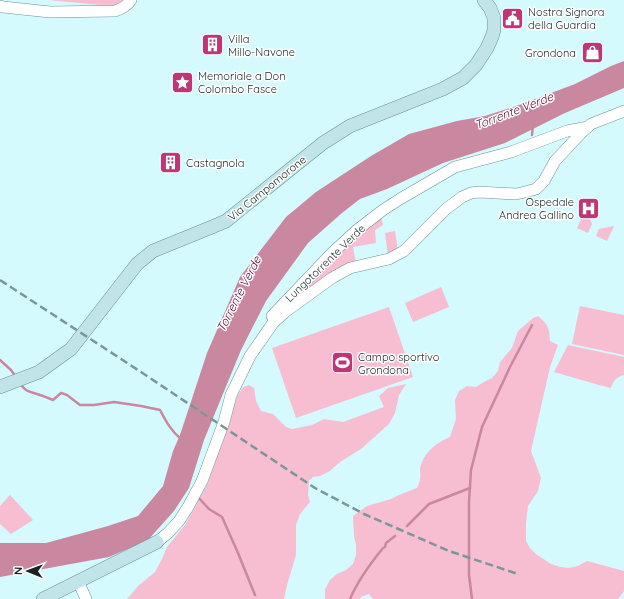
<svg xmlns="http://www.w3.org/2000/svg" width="624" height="599" font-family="Quicksand,sans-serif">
	<rect width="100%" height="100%" fill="#d4fafe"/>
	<g fill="#f7bdd1">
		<polygon points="49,0 123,0 116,5 110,6"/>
		<polygon points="586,209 592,224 588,233 577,228"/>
		<polygon points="381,216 383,225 375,230 376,243 353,247 356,263 283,310 330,258"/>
		<polygon points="614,226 607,241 596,236 599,229"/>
		<polygon points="395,231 398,251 388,256 385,233"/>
		<polygon points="441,287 449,307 413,322 405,303"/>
		<polygon points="580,306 624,315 624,355 572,344"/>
		<polygon points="389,307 413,377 296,418 272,348"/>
		<path d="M538,316c11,10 11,11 12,25l8,4 -8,22 -19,84 10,27 -3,13 -10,15 -2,17v18l4,7 6,6 15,10 9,3 9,1 9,-2 9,-5 37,10v20l-6,8h-245l-4,-5 -8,3 -1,2h-35v-10l5,-9 7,-6 9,-4 7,-6 3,-9v-10l-2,-9 -1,-20 14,-10 24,-7 8,-4 18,-7c1,-3 3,-6 3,-9 1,-3 0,-7 0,-10 3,-16 16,-26 30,-32l6,-18 -1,-19 4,-9 8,-5 9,1 8,-5 8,-4 6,-7 2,-9 12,-14 6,-17 15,-13z"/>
		<path d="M568,345l56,12v18c-7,2 -11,5 -13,13l-12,-3 -45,-13z"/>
		<polygon points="406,384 399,395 395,413 389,424 361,449 340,462 330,471 320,476 313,477 309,481 308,495 310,502 300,514 296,525 296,555 287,585 284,599 127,599 134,591 138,586 155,572 162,559 167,547 185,525 207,485 237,397 243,387 249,385 254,388 256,401 261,411 273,414 286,427 292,429 312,425 324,419 343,422 384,407 379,396 388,388"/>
		<polygon points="10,495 33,520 11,534 0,524 0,506"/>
	</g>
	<polygon fill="#ca87a0" points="624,61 624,88 565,113 505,143 443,163 387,189 360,199 342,213 308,243 266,301 241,350 204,440 189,488 174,511 148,540 109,557 0,577 0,543 46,543 108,526 138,516 163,486 173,451 180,435 207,353 240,277 286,217 316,192 371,156 409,134 457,121 485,116 519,105 575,84 611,66"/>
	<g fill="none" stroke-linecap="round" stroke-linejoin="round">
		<g stroke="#ca87a0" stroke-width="2.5">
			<polyline points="532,135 533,125"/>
			<polyline points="0,360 11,370 16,377"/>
			<path d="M20,383c6,10 10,8 20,12 4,1 8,3 13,5l8,-7 6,2 13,10h14l20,-3 27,4 19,4c6,11 11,21 21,29"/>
			<polyline points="197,496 209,509 222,517 238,553 255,595"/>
			<polyline points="407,526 429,504 470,488"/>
			<path d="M350,599c8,-19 20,-35 33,-51l2,-1 1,-4 9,-7"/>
			<polyline points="472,599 469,575 469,502 471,470 482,427 510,367 532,325"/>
		</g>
		<defs>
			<g id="tertiary">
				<path d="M0,6l3,1 47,5 65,-1c7,-2 12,-5 16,-11"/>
				<polyline points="272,316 332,253 357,230 383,210 400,199 455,167 511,152 567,131 588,127"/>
				<polyline points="157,542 168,533 179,521 188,507 202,481 224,422 231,395 250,356 273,323 285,312 332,278 350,268 389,259 404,251 446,209 462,197 471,193 479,192 516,194 525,192 536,189 544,181 555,161 583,131 591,124 624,111"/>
				<polyline points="78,581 86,599"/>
			</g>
			<g id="secondary">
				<polyline points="0,387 39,372 71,349 137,264 153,251 212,227 226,221 323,143 350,126 443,89 463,78 476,65 487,48 492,37 494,30 494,18 490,8 484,0"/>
				<polyline points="43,599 157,542"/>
			</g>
		</defs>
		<use href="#tertiary" stroke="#6e9195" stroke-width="12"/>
		<use href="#secondary" stroke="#6e9195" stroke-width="14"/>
		<use href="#tertiary" stroke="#fff" stroke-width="11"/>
		<use href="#secondary" stroke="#c0e4e8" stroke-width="13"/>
		<polyline stroke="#7b9699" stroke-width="2.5" stroke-dasharray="8 4" stroke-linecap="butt" points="0,280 141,372 315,488 364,514 449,551 518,574"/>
	</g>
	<defs>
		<symbol id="civic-square" viewBox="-11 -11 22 22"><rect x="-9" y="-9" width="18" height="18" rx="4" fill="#bd3676" stroke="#fff"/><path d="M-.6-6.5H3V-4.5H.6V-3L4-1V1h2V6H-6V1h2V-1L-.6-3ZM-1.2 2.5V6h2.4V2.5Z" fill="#fff"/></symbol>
		<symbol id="building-square" viewBox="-11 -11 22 22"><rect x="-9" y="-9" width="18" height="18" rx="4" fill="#bd3676" stroke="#fff"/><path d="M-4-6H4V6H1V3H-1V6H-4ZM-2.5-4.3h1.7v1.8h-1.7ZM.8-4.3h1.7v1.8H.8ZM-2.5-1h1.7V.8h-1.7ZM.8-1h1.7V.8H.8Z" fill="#fff"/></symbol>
		<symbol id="shop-square" viewBox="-11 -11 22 22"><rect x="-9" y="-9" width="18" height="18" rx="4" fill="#bd3676" stroke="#fff"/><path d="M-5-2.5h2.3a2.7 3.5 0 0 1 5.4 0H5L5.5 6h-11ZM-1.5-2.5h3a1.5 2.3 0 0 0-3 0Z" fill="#fff"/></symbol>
		<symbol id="sight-square" viewBox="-11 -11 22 22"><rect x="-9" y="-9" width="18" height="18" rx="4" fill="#bd3676" stroke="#fff"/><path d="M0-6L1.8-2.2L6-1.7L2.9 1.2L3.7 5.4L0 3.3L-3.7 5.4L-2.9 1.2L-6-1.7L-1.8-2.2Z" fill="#fff"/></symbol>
		<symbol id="hospital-square" viewBox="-11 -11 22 22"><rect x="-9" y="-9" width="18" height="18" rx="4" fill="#bd3676" stroke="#fff"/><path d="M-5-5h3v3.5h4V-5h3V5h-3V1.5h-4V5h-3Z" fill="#fff"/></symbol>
		<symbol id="stadium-square" viewBox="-11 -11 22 22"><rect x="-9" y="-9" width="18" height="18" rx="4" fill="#bd3676" stroke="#fff"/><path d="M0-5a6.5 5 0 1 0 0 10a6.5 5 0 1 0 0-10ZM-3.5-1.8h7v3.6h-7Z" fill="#fff"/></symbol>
	</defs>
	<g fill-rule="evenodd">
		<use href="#civic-square" x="500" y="6" width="25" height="25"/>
		<use href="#building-square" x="200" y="32" width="25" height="25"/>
		<use href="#shop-square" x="580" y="40" width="25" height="25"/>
		<use href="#sight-square" x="170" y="70" width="25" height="25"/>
		<use href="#building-square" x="158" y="150" width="25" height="25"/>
		<use href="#hospital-square" x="576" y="196" width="25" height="25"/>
		<use href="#stadium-square" x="330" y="350" width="25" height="25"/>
	</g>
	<g text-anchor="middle" stroke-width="3" stroke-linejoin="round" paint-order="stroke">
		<g font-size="11" fill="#162426" stroke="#fff" text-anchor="start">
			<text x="528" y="16">Nostra Signora<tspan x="528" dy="13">della Guardia</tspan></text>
			<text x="228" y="43">Villa<tspan x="228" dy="13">Millo-Navone</tspan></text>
			<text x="576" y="57" text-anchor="end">Grondona</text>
			<text x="198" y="80">Memoriale a Don<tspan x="198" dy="13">Colombo Fasce</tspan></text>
			<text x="186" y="167">Castagnola</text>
			<text x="574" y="206" text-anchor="end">Ospedale<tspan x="574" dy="13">Andrea Gallino</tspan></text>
			<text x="358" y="361">Campo sportivo<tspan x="358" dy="13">Grondona</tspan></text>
		</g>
		<g font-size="11" fill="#162426" stroke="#fff">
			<text transform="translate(267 188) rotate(-39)" y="4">Via Campomorone</text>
			<text transform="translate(325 263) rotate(-44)" y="4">Lungotorrente Verde</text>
		</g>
		<g font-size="12" font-style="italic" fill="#570531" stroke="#fff">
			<text transform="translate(514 111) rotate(-21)" y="4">Torrente Verde</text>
			<text transform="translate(239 294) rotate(-63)" y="4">Torrente Verde</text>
		</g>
	</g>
	<g transform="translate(28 571) rotate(271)" stroke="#ffffff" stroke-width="3" paint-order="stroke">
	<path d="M0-3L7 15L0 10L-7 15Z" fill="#162426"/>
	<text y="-6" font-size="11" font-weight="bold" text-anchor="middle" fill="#162426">N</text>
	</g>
</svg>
